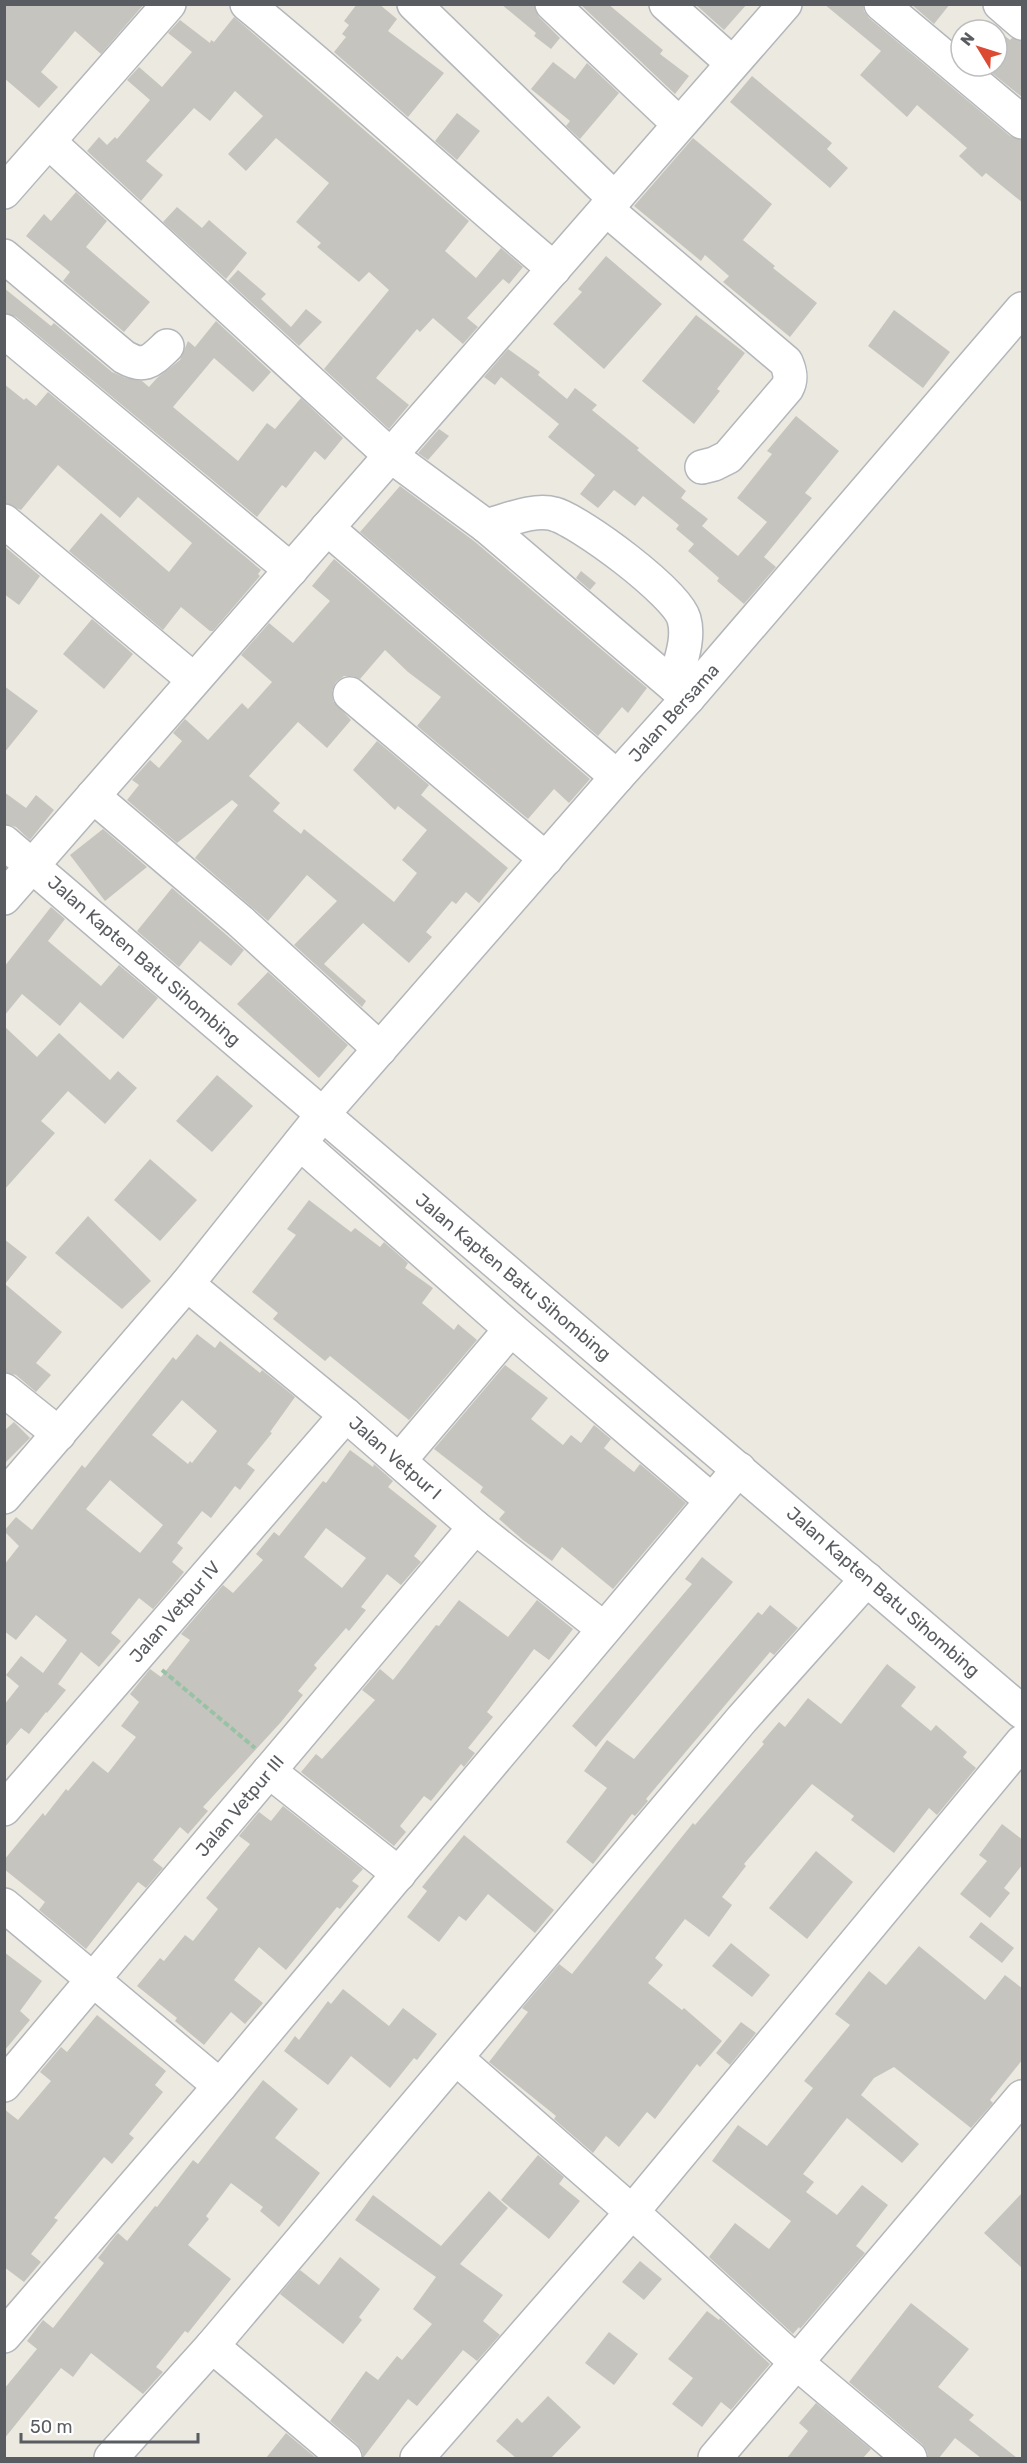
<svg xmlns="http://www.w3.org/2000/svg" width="1027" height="2463" font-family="Rubik,sans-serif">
	<rect width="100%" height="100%" fill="#ebe9e0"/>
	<g fill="#c6c4be" fill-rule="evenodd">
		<polygon points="4,4 144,4 101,54 75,31 41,72 58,87 39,108 4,78"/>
		<polygon points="357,4 379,4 397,19 388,31 444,73 408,117 334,52 346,37 342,34 349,25 344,21"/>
		<polygon points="501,4 534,4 539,17 560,38 551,49 534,36 536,33"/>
		<polygon points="580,4 608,4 663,50 660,54 689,76 675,94"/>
		<polygon points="695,4 747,4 724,30"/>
		<polygon points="824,4 863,4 864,11 869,18 1010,136 1023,140 1023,203 986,173 982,177 959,156 967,148 917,105 907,117 860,75 881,51"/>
		<polygon points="911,4 950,4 934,24"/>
		<polygon points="234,17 469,221 445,251 476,278 501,248 523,267 509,284 503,279 467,318 478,327 463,344 433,318 420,332 417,329 376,378 409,405 389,429 324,369 389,290 369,272 359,282 317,247 321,243 296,222 329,183 276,138 246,171 228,154 263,116 235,91 210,121 194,108 146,161 163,175 141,201 87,151 99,137 107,145 115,137 117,139 150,100 127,80 139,67 162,87 192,52 168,33 180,20 210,43 211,40 214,42"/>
		<polygon points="997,30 1010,40 1012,38 1023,41 1023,98 987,69 990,66 997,66"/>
		<polygon points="553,62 575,79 587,63 619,93 580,139 566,126 570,121 531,89"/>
		<polygon points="752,76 832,143 827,149 848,168 830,188 730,102"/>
		<polygon points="457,113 480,131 457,160 435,141"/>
		<polygon points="693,138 772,204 743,240 775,266 773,268 817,303 790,337 723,282 729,276 705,255 701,261 634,206"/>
		<polygon points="76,192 107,221 86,247 150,302 124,332 63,281 70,272 26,236 44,214 51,221"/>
		<polygon points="177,207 202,228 209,220 247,253 226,279 163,222"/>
		<polygon points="606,256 662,304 604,369 553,324 582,292 578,289"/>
		<polygon points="238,270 266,294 261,299 291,327 306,309 322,322 299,346 228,281"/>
		<polygon points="4,288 51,326 54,323 112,372 126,378 142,381 149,387 157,378 180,360 188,341 195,347 216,321 271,372 253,392 214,358 173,407 238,461 267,423 275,429 301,398 343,438 325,460 315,451 286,488 282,485 257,517 16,317 4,313"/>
		<polygon points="894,310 950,352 923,388 868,346"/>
		<polygon points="696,315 745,353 717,389 720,391 694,424 642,381"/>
		<polygon points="508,349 540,372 538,375 567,399 575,388 597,405 592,410 639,448 637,450 686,491 681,498 708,519 702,526 738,556 767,522 737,498 772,454 767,451 796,416 839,451 805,493 812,498 764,557 776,567 744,604 717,581 719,578 688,551 694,544 676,529 679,525 643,496 635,506 614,490 598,508 580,494 595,475 548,437 559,424 501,377 495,385 484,377"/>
		<polygon points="4,384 24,400 26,398 36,406 48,392 261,570 258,574 260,576 213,631 210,631 181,607 163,630 69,551 101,513 169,572 192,543 138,497 120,518 58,465 21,510 4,503"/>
		<polygon points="439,429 449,436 428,460 418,453"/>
		<polygon points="400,486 474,541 647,688 628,713 622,707 598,736 360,532"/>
		<polygon points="4,546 40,576 19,605 4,594"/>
		<polygon points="334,559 590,779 569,803 554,789 528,819 417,726 441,697 408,672 385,650 360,679 353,676 344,676 336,682 332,691 333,701 351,720 327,748 298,722 249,776 280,803 273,811 301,834 304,829 394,902 417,873 402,860 427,830 398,806 395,810 353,770 377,741 429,785 421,795 508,868 479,903 466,892 456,904 452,901 426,932 432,937 409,963 363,923 324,964 366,1001 362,1007 294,945 337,901 307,875 268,921 195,858 238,805 232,800 177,843 127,800 139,785 132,780 150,760 159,768 182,741 173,733 185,719 208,740 242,703 248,709 272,682 241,655 269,623 293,643 330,601 312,586"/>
		<polygon points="581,571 596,583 590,590 576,578"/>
		<polygon points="92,619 133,654 104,689 63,654"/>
		<polygon points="4,686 38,711 4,753"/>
		<polygon points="4,792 26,808 36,795 54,810 30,840 16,827 4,824"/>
		<polygon points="103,829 147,867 105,901 70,855"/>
		<polygon points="172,888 244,950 231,966 200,941 179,967 137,931"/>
		<polygon points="51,907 65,919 48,941 101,986 119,965 158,998 123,1039 80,1002 60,1026 22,994 4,1016 4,967"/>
		<polygon points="268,972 348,1045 319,1078 237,1004"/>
		<polygon points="4,1026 37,1057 59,1033 110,1080 118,1071 137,1088 105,1124 68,1091 41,1121 55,1133 4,1190"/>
		<polygon points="217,1075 253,1106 212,1152 176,1121"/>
		<polygon points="150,1159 197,1200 160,1241 114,1200"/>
		<polygon points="309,1200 351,1232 355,1228 380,1247 384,1242 408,1263 405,1268 433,1288 422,1303 454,1330 458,1324 477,1340 409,1420 330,1356 325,1361 273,1319 278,1313 252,1292 296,1235 287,1229"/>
		<polygon points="88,1216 151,1281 122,1309 55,1253"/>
		<polygon points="4,1239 27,1257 5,1284 62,1332 36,1363 51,1375 36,1392 16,1375 4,1372"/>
		<path d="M197,1334l18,14 5,-7 40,32 2,-3 33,27 -25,35 2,1 -25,31 8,6 -15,20 -5,-4 -24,32 -9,-7 -25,32 6,5 -11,14 12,10 -13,16 -18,21 -14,-11 -28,35 10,8 -22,26 -18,-15 -23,32 8,6 -19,23 -1,-1 -17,22 -8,-6 -17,20v-43l15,-19 -13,-11 15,-19 22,17 24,-33 -31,-25 -20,25 -12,-9v-66l15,-19 -15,-15 12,-14 16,13 50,-65 3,3 88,-111 3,3zM182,1400l35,31 -25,32 -2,-2 -2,3 -36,-29zM110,1480l53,45 -23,28 -54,-44z"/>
		<polygon points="505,1365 548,1398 531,1419 563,1445 571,1435 581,1443 594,1425 611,1439 604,1448 634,1472 640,1464 686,1503 613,1589 562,1547 552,1561 523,1540 499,1519 505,1512 480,1492 483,1487 434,1449"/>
		<polygon points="14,1422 30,1438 4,1464 4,1431"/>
		<path d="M350,1450l23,17 1,-3 19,17 -5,6 49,39 -23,30 7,6 -20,23 -14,-11 -26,33 5,3 -17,21 -3,-3 -32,37 3,3 -19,23 5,4 -22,27 -78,85 5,4 -20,23 -8,-7 -27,33 10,8 -17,20 -8,-6 -52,67 -47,-39 6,-8 -41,-33v-9l39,-47 2,3 21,-27 2,2 25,-30 15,12 28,-36 -15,-11 18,-24 -9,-8 20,-25 11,8 29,-37 -9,-6 42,-49 10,8 30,-33 -7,-6 18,-22 5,4 44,-55 3,2zM326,1528l40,30 -24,30 -38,-31z"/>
		<polygon points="702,1557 733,1582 596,1747 572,1726 692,1584 685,1579"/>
		<polygon points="459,1600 508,1637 537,1600 573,1629 549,1660 534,1649 487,1712 493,1717 468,1748 475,1753 464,1767 461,1764 431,1801 424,1796 400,1826 406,1832 394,1846 301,1772 316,1754 322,1759 375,1700 362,1690 380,1669 393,1680 436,1625 439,1626"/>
		<polygon points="770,1605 798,1628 774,1655 770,1652 646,1799 648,1801 635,1816 632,1814 593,1864 566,1842 607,1788 584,1771 607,1740 634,1759 758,1612 762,1615"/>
		<polygon points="887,1664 916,1687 901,1706 931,1731 936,1725 967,1752 963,1757 976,1768 937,1815 929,1808 894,1853 851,1820 854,1816 812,1784 744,1864 746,1866 722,1897 732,1905 709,1937 685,1919 655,1958 663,1965 648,1983 682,2010 684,2008 722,2041 700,2067 697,2064 655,2119 647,2112 619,2147 606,2136 593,2153 554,2119 556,2116 489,2062 528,2012 522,2008 559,1964 572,1974 693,1823 695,1825 764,1744 762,1742 779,1722 785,1727 808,1698 841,1724"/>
		<polygon points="283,1806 363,1869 352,1881 359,1886 340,1909 337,1907 286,1970 259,1947 234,1980 263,2003 245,2024 231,2012 204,2045 175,2021 177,2018 137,1986 160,1958 164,1961 185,1935 193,1941 218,1909 206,1898 250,1844 239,1836 259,1812 271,1821"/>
		<polygon points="1002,1824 1023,1840 1023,1864 1004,1888 1010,1893 990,1918 960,1894 987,1861 979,1855"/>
		<polygon points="464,1835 554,1910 535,1933 488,1894 466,1921 459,1916 439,1942 407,1917 427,1891 422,1887"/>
		<polygon points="816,1851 853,1882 807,1939 769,1908"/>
		<polygon points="981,1922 1014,1948 1002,1963 969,1937"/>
		<polygon points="731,1943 770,1975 752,1997 712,1966"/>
		<polygon points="919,1946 985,2000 1005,1975 1023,1989 1023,2059 990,2100 993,2103 971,2128 894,2067 874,2078 861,2095 919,2144 902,2163 847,2118 803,2174 814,2182 806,2192 837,2215 862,2185 888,2205 856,2246 865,2253 800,2329 799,2327 793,2334 709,2257 735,2223 769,2249 791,2221 712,2161 738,2125 767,2146 813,2088 804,2081 850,2025 835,2014 869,1971 886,1985"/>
		<polygon points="4,1952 42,1981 20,2011 30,2020 4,2051"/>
		<polygon points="343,1989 389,2026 403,2008 437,2034 417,2060 414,2058 390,2088 351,2056 328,2085 284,2051 295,2036 299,2040 328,2001 331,2004"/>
		<polygon points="97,2015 166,2071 155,2085 163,2092 129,2134 134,2138 112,2164 104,2157 54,2218 58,2220 31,2254 41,2262 24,2282 4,2267 4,2109 18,2120 51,2081 40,2072 61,2047 67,2052"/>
		<polygon points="741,2022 756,2033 730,2065 716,2053"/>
		<polygon points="263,2080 298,2109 275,2138 320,2173 279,2227 260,2211 263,2207 231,2183 206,2216 209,2219 188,2245 231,2279 188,2333 185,2331 156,2367 163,2372 143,2394 91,2353 73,2377 61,2368 4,2439 4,2389 37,2349 27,2341 43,2320 53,2328 104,2263 98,2258 116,2235 118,2233 127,2241 155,2206 157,2207 193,2160 198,2164"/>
		<polygon points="538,2155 564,2177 559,2184 580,2201 549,2239 501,2200"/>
		<polygon points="489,2191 508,2208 460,2264 503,2295 483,2321 500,2335 477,2361 463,2350 417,2406 408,2399 363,2458 362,2451 357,2444 330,2421 366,2371 378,2380 397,2356 402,2360 432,2324 413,2309 436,2277 355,2220 373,2195 441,2246"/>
		<polygon points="1023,2192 1023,2269 984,2233"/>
		<polygon points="340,2257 380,2289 359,2317 362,2320 343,2344 280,2294 300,2270 319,2285"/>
		<polygon points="640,2261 662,2279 644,2300 622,2282"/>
		<polygon points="911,2303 969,2349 938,2387 974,2415 969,2420 1017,2458 981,2458 955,2438 939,2458 928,2458 927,2451 922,2444 849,2382"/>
		<polygon points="707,2311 719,2320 720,2318 770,2364 731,2410 721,2402 702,2427 672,2404 693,2378 668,2359"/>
		<polygon points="609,2332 638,2354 614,2385 585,2363"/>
		<polygon points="548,2396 581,2427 551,2458 516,2458 496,2441 517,2418 522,2423"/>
		<polygon points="816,2403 871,2449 863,2458 787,2458 808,2431 799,2423"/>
		<polygon points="286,2433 316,2458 266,2458"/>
	</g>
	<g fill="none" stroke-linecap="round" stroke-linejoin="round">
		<defs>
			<g id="minor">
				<path d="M247,4c105,86 204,178 307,265"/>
				<polyline points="414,4 615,199"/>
				<polyline points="552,4 679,124"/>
				<polyline points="666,4 732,63"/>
				<polyline points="881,4 1022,122"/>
				<polyline points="1000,4 1022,23"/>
				<path d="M49,142l342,314 95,70c20,-5 48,-18 68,-12 26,7 123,79 130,105 6,21 -5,46 -10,67"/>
				<polyline points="4,192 169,4"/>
				<path d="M606,209l180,153c4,9 6,17 1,26l-59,69 -14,7 -12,3"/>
				<path d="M4,256l120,101c21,12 27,4 43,-11"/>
				<polyline points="4,331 291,570"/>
				<polyline points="4,521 194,680"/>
				<polyline points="486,526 688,698"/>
				<polyline points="327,528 617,777"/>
				<polyline points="350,694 546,859"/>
				<polyline points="93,796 240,921 380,1049"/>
				<polyline points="4,842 1022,1712"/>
				<polyline points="4,898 785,4"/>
				<polyline points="300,1143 511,1329 711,1500"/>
				<polyline points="187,1284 346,1415 475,1527 604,1629"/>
				<polyline points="4,1390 59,1434"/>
				<polyline points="399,1461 511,1329"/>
				<polyline points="4,1497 187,1284 323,1114 617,777 688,698 1022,309"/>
				<polyline points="269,1771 399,1874"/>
				<polyline points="4,1809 346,1415"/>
				<polyline points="4,1905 220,2086"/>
				<polyline points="456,2058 632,2212 797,2363 910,2458"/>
				<polyline points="4,2085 475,1527"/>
				<polyline points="4,2336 220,2086 739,1469"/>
				<polyline points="212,2346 345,2458"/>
				<polyline points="111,2458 212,2346 742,1719 867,1579"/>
				<polyline points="417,2458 632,2212 1022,1742"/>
				<polyline points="715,2458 1022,2097"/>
			</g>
		</defs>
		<use href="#minor" stroke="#b3b6ba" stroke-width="36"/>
		<polyline stroke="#98c2a6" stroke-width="4" stroke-dasharray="6 3" stroke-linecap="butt" points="162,1670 255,1748"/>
		<use href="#minor" stroke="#fff" stroke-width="33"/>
	</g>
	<g text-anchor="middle" stroke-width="4.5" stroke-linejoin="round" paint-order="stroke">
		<g font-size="18" fill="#595c60" stroke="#fff">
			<text transform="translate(674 713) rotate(-48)" y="6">Jalan Bersama</text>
			<text transform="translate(144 961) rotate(41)" y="6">Jalan Kapten Batu Sihombing</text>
			<text transform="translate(513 1277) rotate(40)" y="6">Jalan Kapten Batu Sihombing</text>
			<text transform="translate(395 1458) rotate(41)" y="6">Jalan Vetpur I</text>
			<text transform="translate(883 1592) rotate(41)" y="6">Jalan Kapten Batu Sihombing</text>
			<text transform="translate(175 1612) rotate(-49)" y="6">Jalan Vetpur IV</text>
			<text transform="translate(240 1806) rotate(-50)" y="6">Jalan Vetpur III</text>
		</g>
	</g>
	<rect width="1027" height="2463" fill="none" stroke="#595c60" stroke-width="12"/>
	<g transform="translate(979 48) rotate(308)"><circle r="28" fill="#ffffff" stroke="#bdbebf" stroke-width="1.5"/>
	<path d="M0-4.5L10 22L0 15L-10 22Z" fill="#dd4a34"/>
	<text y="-9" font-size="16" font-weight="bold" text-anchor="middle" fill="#595c60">N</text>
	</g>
	<path d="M21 2433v9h177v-9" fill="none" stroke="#595c60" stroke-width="3"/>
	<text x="30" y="2433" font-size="18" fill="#595c60" stroke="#ffffff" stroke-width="4.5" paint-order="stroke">50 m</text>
</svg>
